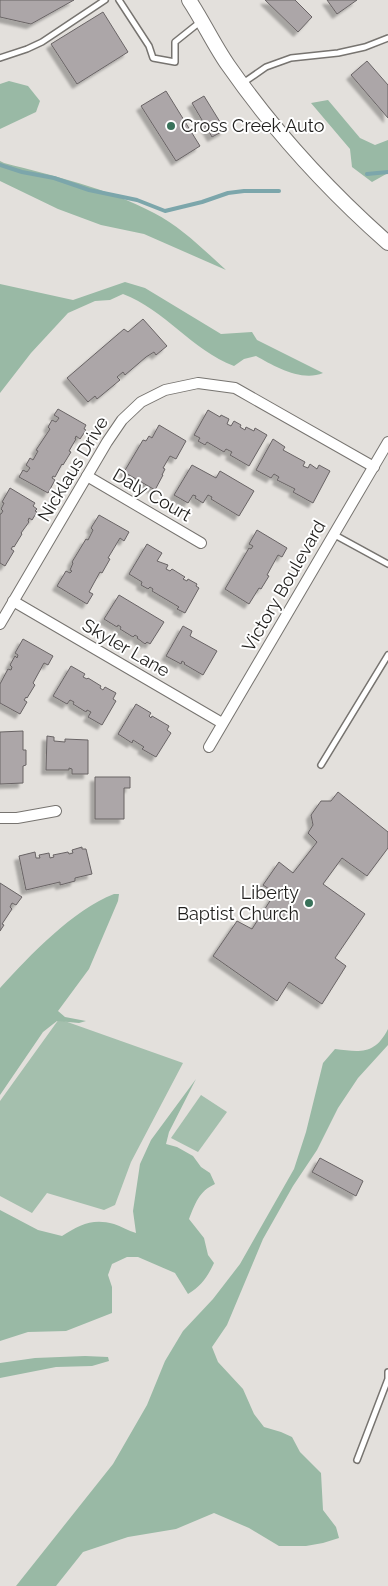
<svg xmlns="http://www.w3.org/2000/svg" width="388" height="1586" font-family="Raleway,sans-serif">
	<defs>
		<filter id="shadow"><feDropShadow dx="-4.5" dy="4.5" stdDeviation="1" flood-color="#0004"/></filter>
	</defs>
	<rect width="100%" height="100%" fill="#e3e0dc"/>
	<g fill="#a4bfad">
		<polygon points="59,1019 183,1063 131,1162 115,1205 104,1210 47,1193 32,1213 0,1196 0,1101"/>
		<polygon points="201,1095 227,1112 198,1152 171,1138"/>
	</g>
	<g fill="#99b9a5">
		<polygon points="9,81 28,86 40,101 36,112 0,129 0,84"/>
		<polygon points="328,100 360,138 375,145 388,140 388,173 372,182 352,167 350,149 311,103"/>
		<path d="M0,161l4,2c50,13 103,25 150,50 27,14 49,36 72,57l-82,-36 -43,-9 -43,-16 -58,-28z"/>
		<path d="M125,282l20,6 76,46 31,-2 5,8 66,33c-22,9 -49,-7 -67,-17l-12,3 -10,7c-42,-16 -69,-56 -111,-72l-13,6 -15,1 -27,12 -37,40 -31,40v-109l73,16z"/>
		<path d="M114,894h5l-1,7 -29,68 -31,42 7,6 21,4 -7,2 -22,-2 -14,11 -43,63v-107c30,-33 73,-78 114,-94z"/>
		<path d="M388,1029v16l-30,33 -20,30 -21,42 -24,36 -30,53 -36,86 -15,22 6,15 25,27 11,25 10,13 17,5 11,5 8,15 21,21 2,37 13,17 3,11 -16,5 -17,3h-27l-30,-18 -35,-15 -38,16 -48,8 -45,15 -27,34h-40l97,-122 34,-59 18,-44 18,-30 30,-32 27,-35 54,-95 12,-37 17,-69 12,-14c25,3 40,6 53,-20z"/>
		<path d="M196,1079l-27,53 -3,12 11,3 16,9 8,11 9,6 5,11c-16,7 -20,20 -26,35l15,19 4,17 6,8c-7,15 -13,23 -26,31l-13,-21 -37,-16h-11l-15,7 -4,11 4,12v26l-46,18 -38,1 -28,9v-131l38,20 24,6c18,-11 30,-18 52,-12 7,2 14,7 22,9l-3,-22 7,-47 11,-24z"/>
		<polygon points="85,1356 108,1357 109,1361 92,1366 56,1367 0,1378 0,1363 35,1358"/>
	</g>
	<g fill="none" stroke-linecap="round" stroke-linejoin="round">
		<g stroke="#7ca6ab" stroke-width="4">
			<polyline points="0,165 22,172 54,178 89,190 137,200 165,211 202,202 228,193 244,191 279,191"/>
			<polyline points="367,174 388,172"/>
		</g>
	</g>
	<g fill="#aca6a8" stroke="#696465" filter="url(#shadow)">
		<polygon points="0,0 74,0 31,24 0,17"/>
		<polygon points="265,0 295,0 312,17 298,32"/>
		<polygon points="327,0 357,0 337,14"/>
		<polygon points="103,12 128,52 77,84 51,44"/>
		<polygon points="367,61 388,85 388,118 351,75"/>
		<polygon points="166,91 200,146 176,161 141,106"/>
		<polygon points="204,96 225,130 212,137 192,103"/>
		<polygon points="143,319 167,346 156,355 154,352 146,357 125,375 123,372 117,377 120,380 97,399 95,396 88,402 67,378 124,329 128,332"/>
		<polygon points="58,409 86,425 84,429 86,430 80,439 76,436 75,439 76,439 69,451 71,452 63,465 62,464 55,477 53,476 52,478 55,480 48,493 19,477 23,470 27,472 30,468 26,465 30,458 33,460 38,451 36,450 50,429 48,427 52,420 56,422 59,418 54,415"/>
		<polygon points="208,410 220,417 221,415 229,419 227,424 231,426 234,421 241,425 240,427 245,430 246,427 254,431 255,428 267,435 249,466 230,455 232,452 226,449 224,452 207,442 205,445 198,441 200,438 194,435"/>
		<polygon points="159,425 186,441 176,459 170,456 163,468 165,469 162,475 163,475 155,490 124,472 143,440 146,441 149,436 152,438"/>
		<polygon points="273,439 285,447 283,450 305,462 303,466 308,468 310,464 317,469 319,465 330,471 313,503 293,492 295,489 277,480 279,477 274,474 271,478 256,470"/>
		<polygon points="192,465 216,478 220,471 254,491 239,516 211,499 212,497 208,495 203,503 195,498 196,496 193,495 188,503 174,495"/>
		<polygon points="10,488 35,503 33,506 37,509 35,511 37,512 32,520 29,518 28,521 29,522 21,533 22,534 14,547 13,546 11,549 14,551 5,566 0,563 0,514 1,514 3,511 1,509 4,503 2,502"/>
		<polygon points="99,515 129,532 124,541 120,538 108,558 110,559 102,573 100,572 89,592 93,594 87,604 57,586 66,571 70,573 72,571 70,570 73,563 72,562 86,539 88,540 93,530 91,528"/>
		<polygon points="257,530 287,548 282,557 278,555 267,575 269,576 261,589 259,588 249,604 225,589 249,548 251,549 253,546 249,544"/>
		<polygon points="147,544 162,553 157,561 168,565 166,569 170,571 172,569 185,577 183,579 187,581 188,579 197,584 196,586 199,588 185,613 177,609 179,607 152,591 153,589 150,587 148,589 141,585 142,582 129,574"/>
		<polygon points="119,595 164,622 150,644 147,642 145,644 137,638 138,637 135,635 133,637 120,629 121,627 118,625 117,627 104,619"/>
		<polygon points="183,626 192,631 190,636 217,651 203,675 184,664 185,663 182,661 181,664 166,656"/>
		<polygon points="23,639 53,656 48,665 44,663 33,683 35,685 27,698 26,697 24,700 27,702 20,714 0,703 0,684 8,669 11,670 12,667 10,665 15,656 17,658 18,655 15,653"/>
		<polygon points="71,666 85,674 83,677 87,679 88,678 101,686 100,688 103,690 105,687 116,693 113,699 116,701 102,725 88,717 91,712 87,710 86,712 73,704 74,702 70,700 67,704 53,696"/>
		<polygon points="136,704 151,713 149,716 151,718 152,716 169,726 167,730 171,733 156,757 142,749 144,747 133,740 132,743 118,734"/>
		<polygon points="23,731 23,750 26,750 26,765 23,766 23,783 0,784 0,732"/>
		<polygon points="47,736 54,737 54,741 65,742 65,739 88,740 88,774 72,774 72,769 69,768 69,770 46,770"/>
		<polygon points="95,777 130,777 130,788 124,788 124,819 95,819"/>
		<polygon points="338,792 388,832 388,848 367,876 342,858 323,884 365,914 335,958 346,966 322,1004 289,982 277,1001 213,956 237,921 252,929 275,893 263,885 279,862 293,873 317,842 308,833 313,825 311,815 321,801 331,801"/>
		<polygon points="82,847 82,849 86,849 92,874 75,878 75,881 60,885 60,882 26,890 19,856 35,852 36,858 40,858 39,855 49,853 50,858 54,857 53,855 68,852 69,854 73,853 72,850"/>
		<polygon points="0,883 22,897 16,905 12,903 10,907 12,909 2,924 4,925 0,931"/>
		<polygon points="320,1158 363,1181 356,1196 312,1172"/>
	</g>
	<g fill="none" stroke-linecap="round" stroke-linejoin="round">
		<defs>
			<g id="service">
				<polyline points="119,0 149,46 153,58 175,62 175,42 200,22"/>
				<polyline points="0,58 27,49 42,42 105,0"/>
				<polyline points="243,83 266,67 291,58 338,53 365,47 388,38"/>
				<polyline points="333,534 388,564"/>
				<polyline points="321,765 388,655"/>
				<polyline points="357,1460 388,1379 388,1372"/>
			</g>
			<g id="minor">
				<polyline points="87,476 201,543"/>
				<polyline points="13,601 222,723"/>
				<polyline points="0,624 107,442 122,420 141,402 165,390 198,383 235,388 374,467"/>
				<polyline points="209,747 388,442"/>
				<polyline points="0,818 17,818 56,811"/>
			</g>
			<path id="secondary" d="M189,0c14,21 25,45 39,65 46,66 100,125 160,178"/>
		</defs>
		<use href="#service" stroke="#777470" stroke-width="8"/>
		<use href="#minor" stroke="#777470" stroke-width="12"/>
		<use href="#secondary" stroke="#777470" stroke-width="16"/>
		<use href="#service" stroke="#fff" stroke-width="5"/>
		<use href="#minor" stroke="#fff" stroke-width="10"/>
		<use href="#secondary" stroke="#fff" stroke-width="14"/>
	</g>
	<g fill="#39725a" stroke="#fff" stroke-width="2">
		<circle cx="171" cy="126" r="5"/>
		<circle cx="309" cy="903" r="5"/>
	</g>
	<g text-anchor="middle" stroke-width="4" stroke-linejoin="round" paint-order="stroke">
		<g font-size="18" fill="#201f1d" stroke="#fff" text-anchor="start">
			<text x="181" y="132">Cross Creek Auto</text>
			<text x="299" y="899" text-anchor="end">Liberty<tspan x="299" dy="21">Baptist Church</tspan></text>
		</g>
		<g font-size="18" fill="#201f1d" stroke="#fff">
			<text transform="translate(73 469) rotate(-59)" y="6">Nicklaus Drive</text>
			<text transform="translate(152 495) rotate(30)" y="6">Daly Court</text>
			<text transform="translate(284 586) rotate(-60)" y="6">Victory Boulevard</text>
			<text transform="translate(126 648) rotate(30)" y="6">Skyler Lane</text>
		</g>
	</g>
</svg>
